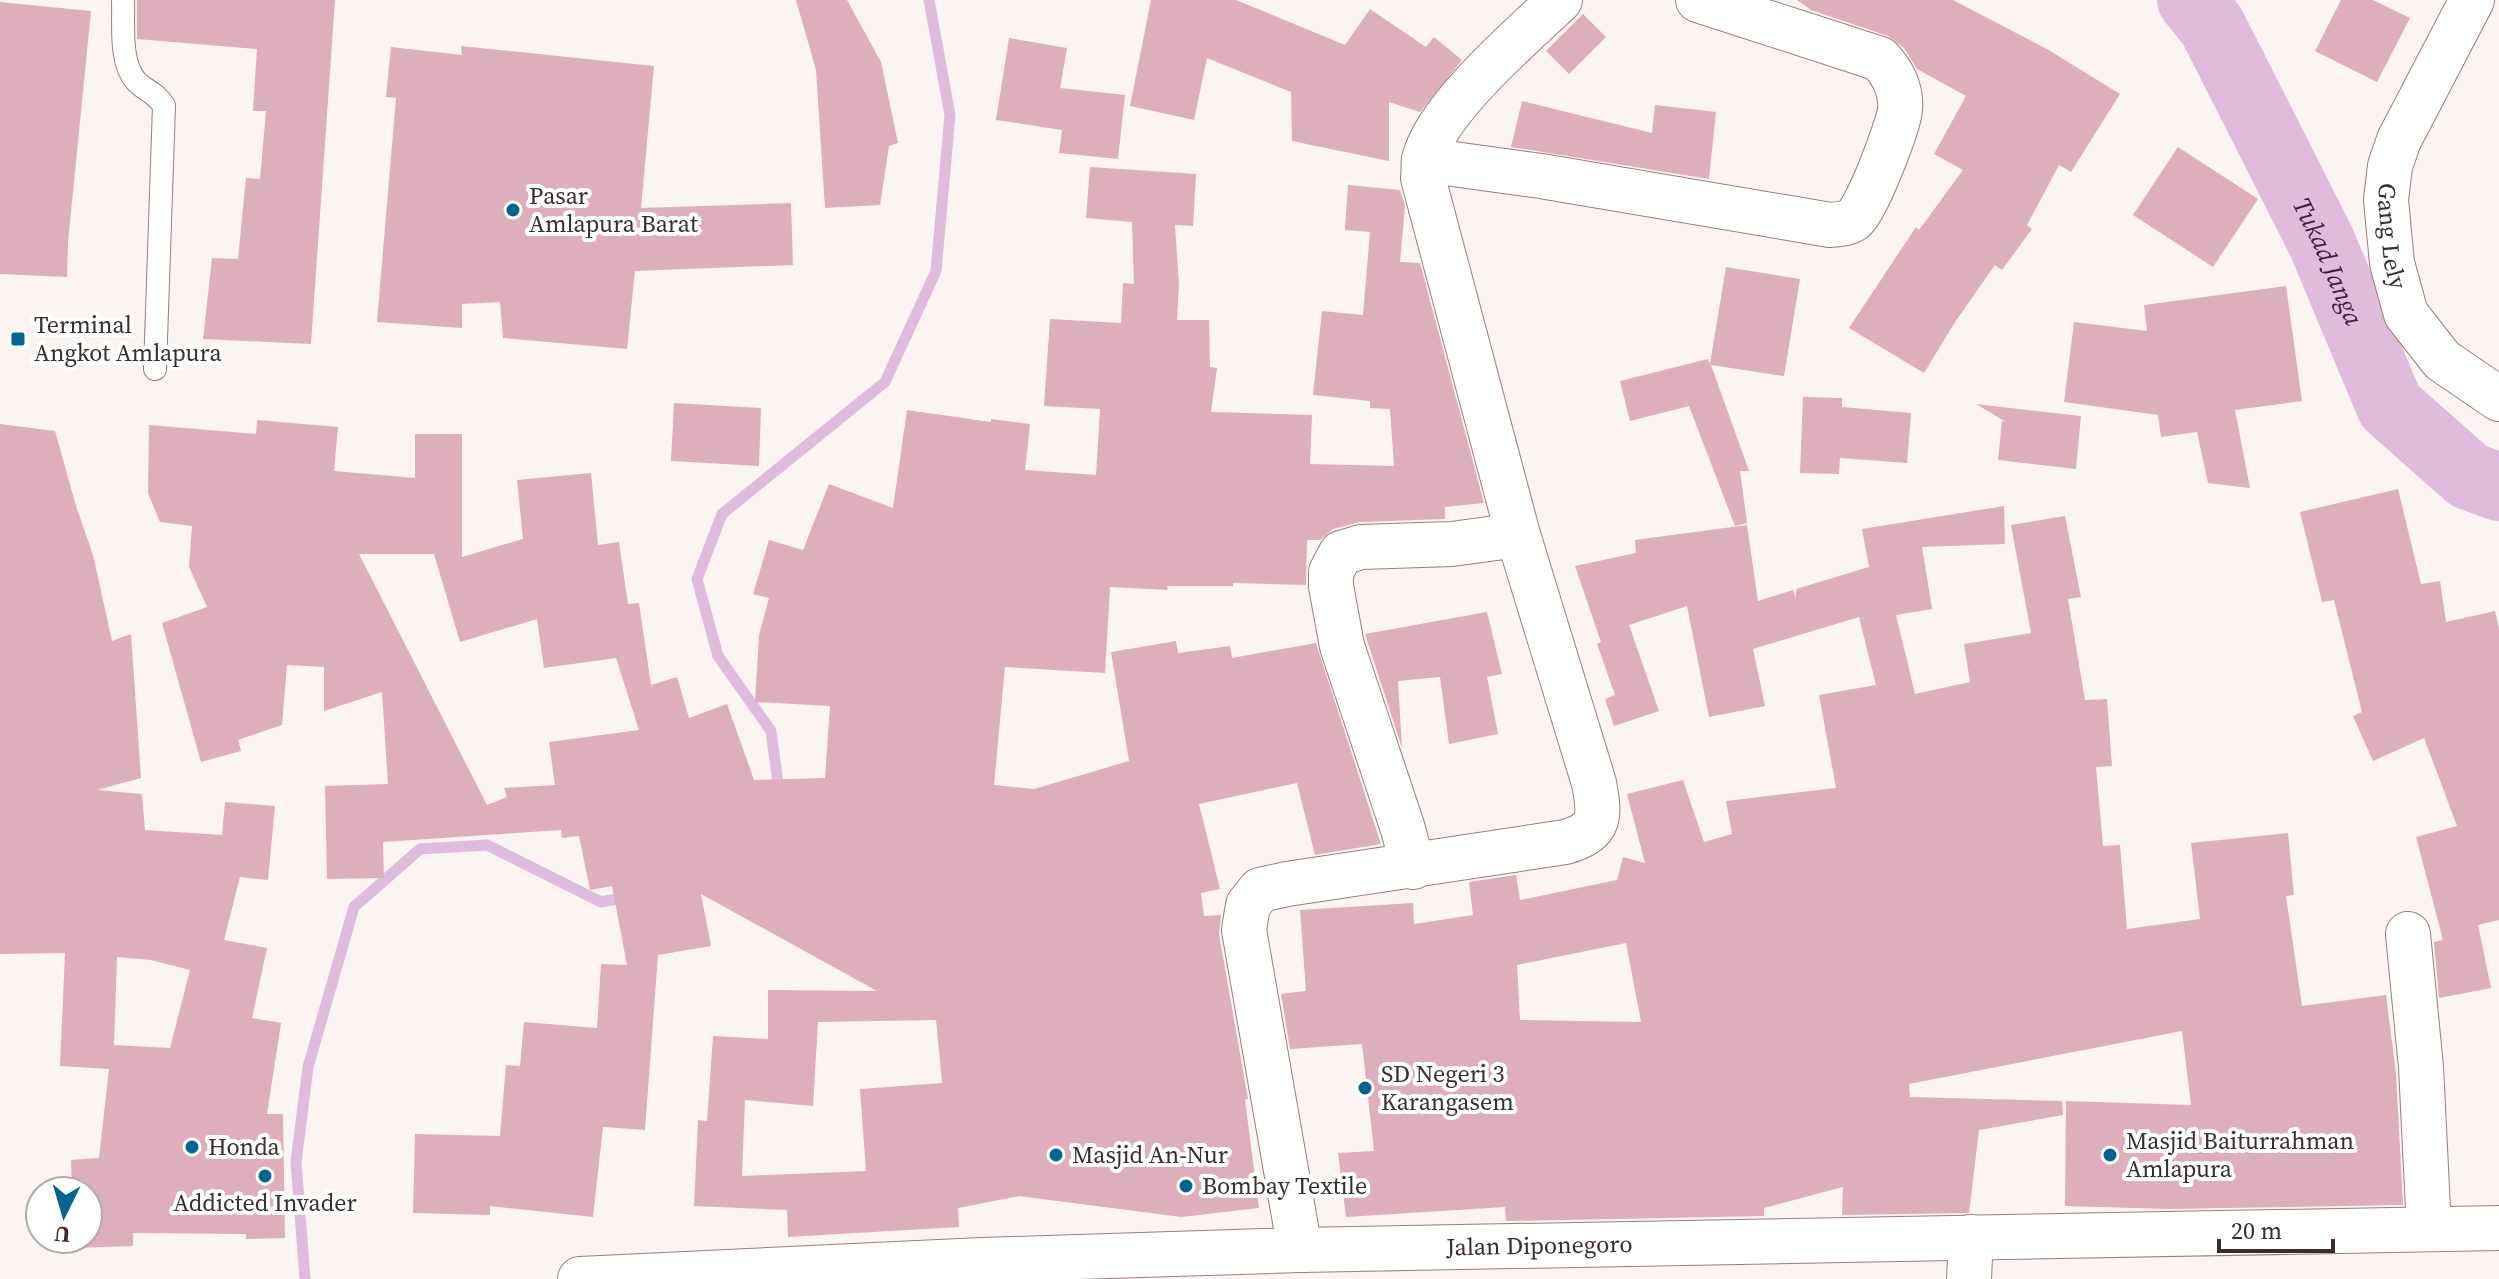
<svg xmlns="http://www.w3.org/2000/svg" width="2499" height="1279" font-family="'Source Serif 4',serif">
	<rect width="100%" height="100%" fill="#fbf4f3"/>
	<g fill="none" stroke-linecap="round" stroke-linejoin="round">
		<g stroke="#dfbcdb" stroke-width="11">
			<polyline points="779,791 771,731 718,656 697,579 722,514 885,382 936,271 950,115 929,0"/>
			<polyline points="305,1279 296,1162 308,1067 354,907 420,849 487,845 601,902 626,897"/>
		</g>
		<path stroke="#dfbcdb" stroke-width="68" id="s1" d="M2191,0l21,26 109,215 69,165 79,70 30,11"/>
	</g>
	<g fill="#ddaebb" fill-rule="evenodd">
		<polygon points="137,0 335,0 311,344 203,339 212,258 238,259 246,178 260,179 266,111 253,111 257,49 137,39"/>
		<polygon points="796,0 847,0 881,62 898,143 889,146 880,205 825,208 816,70"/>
		<polygon points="1151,0 1236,0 1345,45 1370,9 1426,47 1434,37 1462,60 1420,112 1389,102 1389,161 1292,141 1291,92 1207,58 1194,120 1130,106"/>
		<polygon points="1797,0 1953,0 2047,49 2120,94 2071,172 2059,165 2027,225 2032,229 2002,270 1995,265 1955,322 1924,373 1849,328 1916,227 1919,230 1963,170 1934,154 1966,96 1917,69 1904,48 1888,36 1811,10"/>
		<polygon points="2341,0 2373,0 2410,18 2377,82 2315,51"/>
		<polygon points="0,2 91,11 68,242 67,277 0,274"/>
		<polygon points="1583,14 1606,37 1569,74 1546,51"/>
		<polygon points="1009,38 1067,48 1060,88 1125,95 1118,159 1059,153 1062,130 996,120"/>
		<polygon points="461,46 654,66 641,208 791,203 793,265 635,271 627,349 503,338 500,302 462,304 462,328 377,322 396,98 386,97 391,47 462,55"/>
		<polygon points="1522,101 1652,133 1655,105 1716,112 1709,179 1511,147"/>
		<polygon points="2178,147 2258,199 2213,267 2133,215"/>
		<path d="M1090,167l106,7 -3,52 -18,-1 4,61 -2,34h32l1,47 7,1 -6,44 101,3 -2,49 84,2 -4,-57 -20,-1v-7l-57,-6 9,-84 41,4 7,-83 -25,-2 3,-45 52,5 5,16 -5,56 20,1 64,240 -39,4v12l-85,3 -27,7 -13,11h-13l-1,45 -73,-2v3h-66l1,4 -58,-3 -5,86 -100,-6 -11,118 40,4 95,-28 -18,-109 65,-11 2,12 52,-7 2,12 84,-15 65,201 -66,11 -18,-72 -98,21 21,85 -19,4 3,23 17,-1 -2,19 29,165 -3,1 14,108 -78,9 -162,-21 -61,12 1,19 -171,10 -1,-27 -93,-4 4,-86 9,1 6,-85 55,3v-49l109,1 -176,-97 10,52 -53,9 -13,175 -42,-3 -10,90 -103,-11v9l-77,-2 2,-79 85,2 6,-71 14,1 4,-44 73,6 4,-64 26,1 -15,-79 -22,4 -11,-54 -17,2 -1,-8 -178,12 1,36 -57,1 -2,-93 63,-2 -6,-92 -58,19v-44l-37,-2 -5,60 -44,15 3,11 -40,11 -39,-139 45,-16 -18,-40 3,-41 -32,-4 -12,-29 1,-68 107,9 1,-14 81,7 -4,44 81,7v-44h47v123l61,-18 -6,-59 74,-7 7,72 21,-3 9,62 11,-1 12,82 26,-8 12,41 38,-14 27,76 71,-2 5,-72 -75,-4 4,-67 10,-37 -16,-4 16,-54 34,10 26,-66 64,24 14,-98 84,12v-3l39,5 -5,46 71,5 4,-66 -56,-3 6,-87 71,4 2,-40 11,1 -2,-62 -46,-4zM359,554h75l26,88 77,-23 7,49 72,-10 23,72 -90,12 6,43 -51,3 3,9 -20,8zM936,1020l6,63 -82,6 6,82 -124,5 3,-76 68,6 5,-84z"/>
		<polygon points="1726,267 1800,279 1784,376 1711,365 1749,471 1740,471 1747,523 1735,526 1689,406 1630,421 1620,381 1708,359 1710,364"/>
		<polygon points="2286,286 2302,401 2235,410 2250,488 2208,483 2197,432 2161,437 2158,415 2064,402 2074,322 2147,331 2144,305"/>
		<polygon points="1803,397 1842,398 1842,407 1911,413 1907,463 1840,458 1839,474 1800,473"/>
		<polygon points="674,403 761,408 759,466 671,461"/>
		<polygon points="1976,404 2081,416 2076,469 1998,460 2002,421 2006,422"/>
		<path d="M0,424l55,7 21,75 17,49 19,86 19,-7 10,144 -44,12 45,4 3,36 77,5 3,-33 50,4 -7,74 -28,-3 -16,63 43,8 -15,70 29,5 -14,91h16l2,124 -39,1v-5l-113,-1v13l-60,2v-9h15v-48h-16l-1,-31 28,-2 10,-89 -49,-3 5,-113 -65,1zM117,957l34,3 39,10 -20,78 -56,-3z"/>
		<polygon points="2398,489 2421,584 2440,581 2446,622 2495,611 2499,628 2499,920 2478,925 2491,988 2439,998 2434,942 2443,940 2416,837 2457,826 2424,738 2373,761 2353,716 2362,712 2334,600 2322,602 2300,512"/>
		<path d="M2004,506l1,38 -83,3 10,62 -36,6 19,79 55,-12 -6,-38 67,-11 -20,-108 54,-9 16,81 -13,2 17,101 22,-1 5,67 -16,1 7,79 17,-1 7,84 73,-10 -9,-76 97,-10 6,62 -8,1 16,110 84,-11 10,78 7,132 -234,4 -104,-3 1,-105 125,4 -9,-74 -273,53 1,13 152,4 1,14 -84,15 -10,83 -127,2 1,-28 -79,21v8l-258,5 -1,-14 -159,10 -8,-64 36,-2 -12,-107 -72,5 -9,-55 25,-3 -6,-81 113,-7 1,21 59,-9 -4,-33 47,-7 4,25 97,-20 6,-23 22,6 -18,-69 56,-14 21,62 28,-8 -6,-33 110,-13 -17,-93 57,-10 -17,-68 -106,32 12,57 -56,11 -22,-111 -58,19 30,86 -45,15 -9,-27 10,-4 -18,-51 4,-2 -26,-76 61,-13 -1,-13 112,-15 11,76 35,-11 3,8v-9l73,-22 -7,-38zM1626,943l15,79 -121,-2 -3,-55z"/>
		<polygon points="1487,612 1502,674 1487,677 1498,734 1449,744 1440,677 1398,681 1402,748 1365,634"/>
	</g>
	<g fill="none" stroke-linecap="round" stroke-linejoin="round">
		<defs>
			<path id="service" d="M123,0c1,23 -4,62 13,81 10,11 19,10 28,25l-9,263"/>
			<g id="minor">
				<path id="s2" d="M2472,0l-73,140 -9,26 -4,34 6,63 14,51 36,46 57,39"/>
				<path d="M1424,160l117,16 289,49c8,-1 18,-1 24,-6 12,-8 44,-92 46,-109 2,-21 -7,-37 -20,-51l-182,-59"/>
				<polyline points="1413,867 1403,829 1342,646 1331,586 1331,572 1341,553 1361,547 1452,544 1518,535"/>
				<polyline points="2408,934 2421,1067 2429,1229"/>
				<path d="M1300,1250l-56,-320 4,-25 12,-15 27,-6 278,-42c37,-10 35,-26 29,-59l-76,-248 -95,-357c1,-5 0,-12 1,-18 11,-50 98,-124 136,-160"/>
			</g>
			<g id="tertiary">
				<path id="s3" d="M580,1279l402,-19 318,-10 1199,-22"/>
				<polyline points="1969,1279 1971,1237"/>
			</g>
		</defs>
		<use href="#service" stroke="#9c7d77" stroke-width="24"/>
		<use href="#minor" stroke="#9c7d77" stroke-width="46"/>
		<use href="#tertiary" stroke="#9c7d77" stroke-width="46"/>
		<use href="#service" stroke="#fff" stroke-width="22"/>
		<use href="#minor" stroke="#fff" stroke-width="44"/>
		<use href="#tertiary" stroke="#fff" stroke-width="44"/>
	</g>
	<g fill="#006593" stroke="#fff" stroke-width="3">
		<circle cx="513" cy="210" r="8"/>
		<rect x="10" y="331" width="16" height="16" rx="4"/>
		<circle cx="1365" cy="1088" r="8"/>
		<circle cx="192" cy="1147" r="8"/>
		<circle cx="1056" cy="1155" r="8"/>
		<circle cx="2110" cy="1155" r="8"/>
		<circle cx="265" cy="1176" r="8"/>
		<circle cx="1186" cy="1186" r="8"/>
	</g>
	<g text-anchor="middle" stroke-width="8" stroke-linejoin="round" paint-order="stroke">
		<g font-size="24" fill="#3a2d2b" stroke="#fff" text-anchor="start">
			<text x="529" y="204">Pasar<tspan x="529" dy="28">Amlapura Barat</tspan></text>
			<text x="34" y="333">Terminal<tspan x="34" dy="28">Angkot Amlapura</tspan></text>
			<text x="1381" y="1082">SD Negeri 3<tspan x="1381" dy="28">Karangasem</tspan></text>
			<text x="2126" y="1149">Masjid Baiturrahman<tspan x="2126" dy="28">Amlapura</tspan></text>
			<text x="208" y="1155">Honda</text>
			<text x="1072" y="1163">Masjid An-Nur</text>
			<text x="1202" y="1194">Bombay Textile</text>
			<text x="265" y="1211" text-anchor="middle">Addicted Invader</text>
		</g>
		<g font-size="24" fill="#3a2d2b" stroke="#fff">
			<text dy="8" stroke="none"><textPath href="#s2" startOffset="256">Gang Lely</textPath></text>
			<text dy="8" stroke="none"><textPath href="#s3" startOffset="960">Jalan Diponegoro</textPath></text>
		</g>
		<g font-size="26" font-style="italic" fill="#441941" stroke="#fff">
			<text dy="9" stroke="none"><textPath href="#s1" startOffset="296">Tukad Janga</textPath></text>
		</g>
	</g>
	<g transform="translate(64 1215) rotate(185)"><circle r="38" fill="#ffffff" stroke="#b0abaa" stroke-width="2"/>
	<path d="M0-6L14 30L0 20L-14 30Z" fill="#006593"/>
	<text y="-12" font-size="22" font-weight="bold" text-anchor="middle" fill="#3a2d2b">U</text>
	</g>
	<path d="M2219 1239v12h114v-12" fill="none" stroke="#3a2d2b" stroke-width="4"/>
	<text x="2231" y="1239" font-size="24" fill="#3a2d2b" stroke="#ffffff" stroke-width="6" paint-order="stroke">20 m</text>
</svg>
